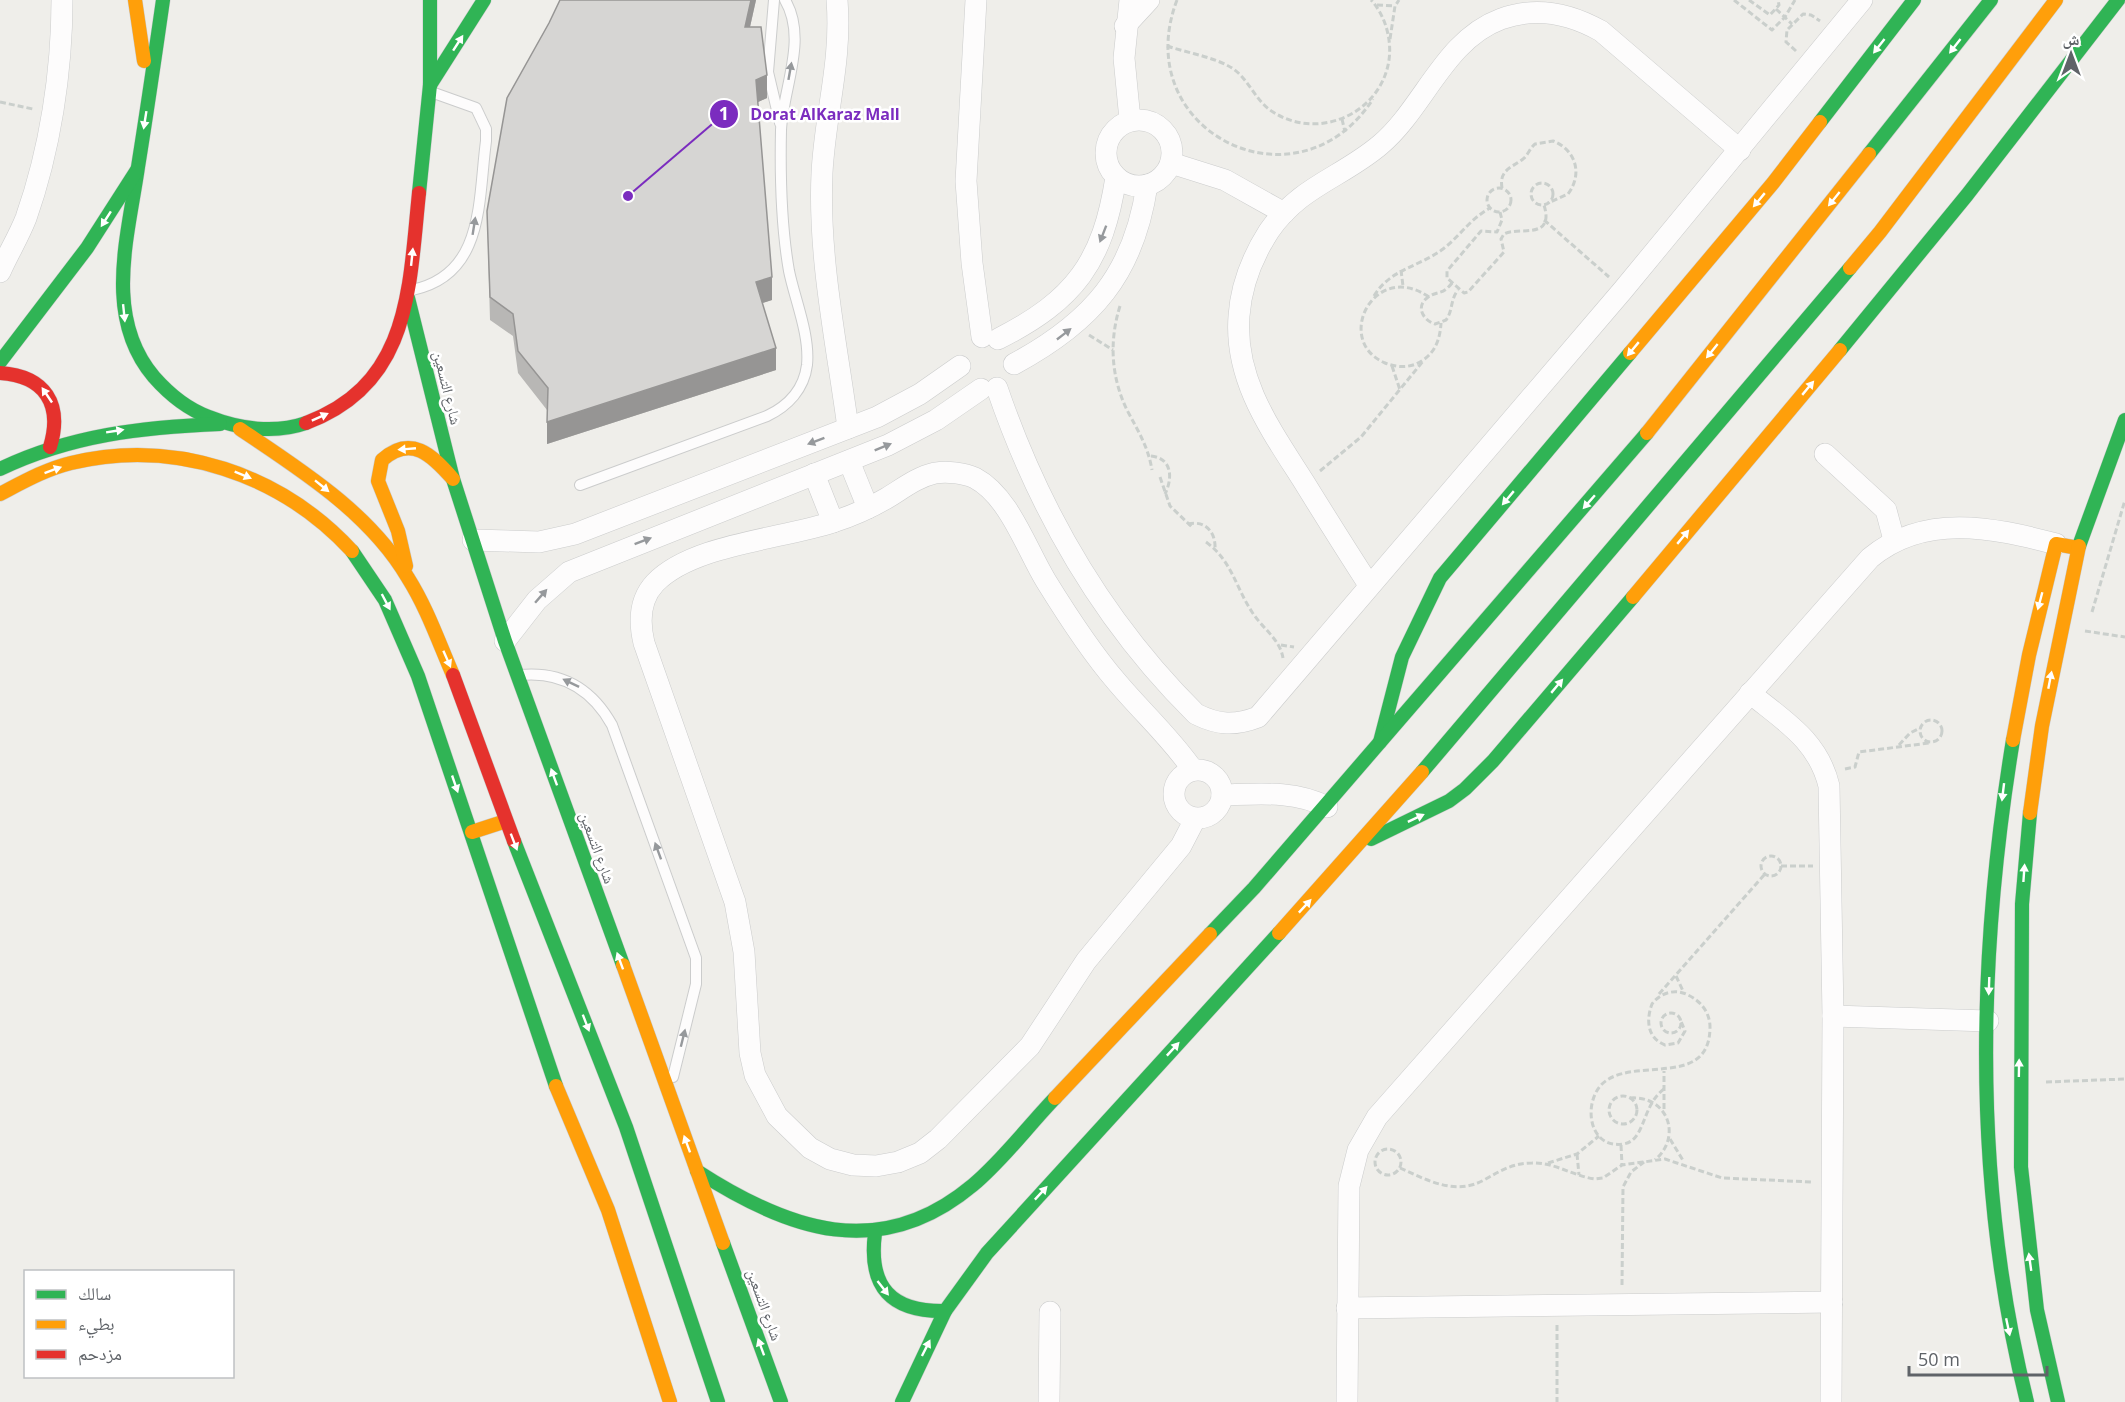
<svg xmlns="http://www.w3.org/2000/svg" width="2125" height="1402" font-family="'Open Sans','Noto Naskh Arabic',sans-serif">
	<rect width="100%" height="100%" fill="#efeeea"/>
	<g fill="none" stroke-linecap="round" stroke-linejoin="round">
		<defs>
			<g id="lane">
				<polyline points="774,0 768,72 780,123"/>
				<path d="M412,290c73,-15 66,-90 74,-149v-12l-10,-21 -42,-15"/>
				<path d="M580,485l187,-69c21,-10 37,-27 40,-51 3,-30 -12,-65 -18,-94 -8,-46 -9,-95 -8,-141 2,-42 27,-91 4,-130"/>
				<path d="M520,675c42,-4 72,14 92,50l84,233v26l-23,93"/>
			</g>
			<g id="street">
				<path d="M837,0c5,62 -12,113 -15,173 -4,85 15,172 26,255"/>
				<polyline points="976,0 966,181 972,263 982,337"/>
				<polyline points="1130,0 1124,58 1130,120"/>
				<polyline points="1125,26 1149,0"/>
				<circle cx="1139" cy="153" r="33"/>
				<polyline points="1171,163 1225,180 1284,213"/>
				<path d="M0,272c8,-18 19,-36 26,-54 24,-68 36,-146 36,-218"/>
				<path d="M998,339c77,-39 105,-77 118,-162"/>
				<path d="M1014,364c78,-42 120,-90 133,-179"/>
				<path d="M997,388c42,123 106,234 199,326 22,11 39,12 62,3l365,-427 239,-290"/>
				<polyline points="1825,454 1886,510 1894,540"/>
				<polyline points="849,461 868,508"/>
				<polyline points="814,474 833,522"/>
				<polyline points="473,540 539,542 575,534 877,417 920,394 960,366"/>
				<path d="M1369,585c-22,-34 -44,-69 -65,-103 -33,-52 -70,-102 -65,-166 2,-30 14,-60 30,-85 31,-45 72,-53 111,-86 44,-37 64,-105 121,-126 35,-13 68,-6 100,12l139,119"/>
				<polyline points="505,641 537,600 569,572 888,445 936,420 981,389"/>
				<path d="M1750,693c34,28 68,47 79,93l4,230 -2,386"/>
				<circle cx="1198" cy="794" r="24"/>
				<path d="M1193,770c-22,-32 -52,-59 -77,-89 -26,-30 -49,-66 -70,-100 -20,-33 -37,-85 -71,-103 -11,-5 -28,-7 -40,-5 -18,4 -33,16 -48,25 -17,10 -35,18 -54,24 -50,17 -141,22 -178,61 -16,17 -16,39 -11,60l91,259 9,50 6,101 5,22 22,41 33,32 20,11 23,6 23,1 22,-4 22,-9 18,-14 92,-93 56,-85 95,-115 14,-27"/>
				<path d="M1222,795c36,-1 73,-5 105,12"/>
				<polyline points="1833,1016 1988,1021"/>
				<polyline points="1347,1308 1832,1302"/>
				<polyline points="1049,1402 1050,1312"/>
				<path d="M1347,1402l2,-216 9,-36 19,-33 493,-559c54,-45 122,-31 186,-14"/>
			</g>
			<g id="fast">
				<path d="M163,0c-8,56 -16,111 -25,167 -10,70 -35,150 16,210 15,17 33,32 55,40 30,12 66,17 97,6"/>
				<polyline points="430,85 484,0"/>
				<polyline points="1820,122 1914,0"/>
				<polyline points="1869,154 1991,0"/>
				<polyline points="419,193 430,85 430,0"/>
				<polyline points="408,298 453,479 505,641 623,965"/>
				<polyline points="1840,350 1967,195 2118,0"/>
				<polyline points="0,362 87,248 137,170"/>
				<path d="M0,469c71,-34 143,-42 220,-45"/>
				<polyline points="2079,546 2125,420"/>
				<polyline points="352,551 385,600 418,676 556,1086"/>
				<path d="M2013,740c-36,219 -40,446 14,662"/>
				<polyline points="1380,742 1402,657 1440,578 1630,353"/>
				<polyline points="1422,772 1850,268"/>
				<polyline points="2030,813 2022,904 2021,1167 2037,1310 2058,1402"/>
				<polyline points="1371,839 1449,801 1465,789 1493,761 1633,597"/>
				<polyline points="514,841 626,1127 718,1402"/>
				<polyline points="1210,934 1254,888 1647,433"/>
				<path d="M697,1171c91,59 183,92 276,14 30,-25 55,-59 82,-87"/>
				<path d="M875,1233c-7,54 16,79 70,78"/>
				<polyline points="723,1243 781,1402"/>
				<polyline points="902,1402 945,1311 987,1253 1279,933"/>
			</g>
			<g id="slow">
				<polyline points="135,0 144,61"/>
				<polyline points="1850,268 1880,232 2056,0"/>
				<polyline points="1630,353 1773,183 1820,122"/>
				<path d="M240,429c61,41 130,84 168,149 19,30 31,65 45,97"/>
				<polyline points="1647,433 1869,154"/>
				<path d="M0,494c23,-12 46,-25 71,-31 104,-25 210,11 281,88"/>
				<path d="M406,566l-8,-35 -20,-50 4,-21c29,-26 50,-5 71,19"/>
				<polyline points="1633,597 1840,350"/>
				<polyline points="2013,740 2029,655 2056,544 2078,548"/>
				<polyline points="2030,813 2042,726 2079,546"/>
				<polyline points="472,832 506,821"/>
				<polyline points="1279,933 1422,772"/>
				<polyline points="623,965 723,1243"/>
				<polyline points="556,1086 608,1210 670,1402"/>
				<polyline points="1055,1098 1210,934"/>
			</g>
			<g id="jam">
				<path d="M0,373c45,3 63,31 50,74"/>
				<path d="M306,423c105,-39 103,-135 113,-230"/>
				<polyline points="453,675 514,841"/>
			</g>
		</defs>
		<use href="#lane" stroke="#cbcccc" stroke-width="12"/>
		<use href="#street" stroke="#cbcccc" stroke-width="22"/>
		<use href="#fast" stroke="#cacacb" stroke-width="15"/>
		<use href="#slow" stroke="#cacacb" stroke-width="15"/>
		<use href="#jam" stroke="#cacacb" stroke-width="15"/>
		<g stroke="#cacfcc" stroke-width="3" stroke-dasharray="6 3" stroke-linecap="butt">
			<path d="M1177,0c-50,131 120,216 196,99"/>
			<polyline points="1734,0 1772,30 1785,17 1795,0"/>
			<polyline points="1749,0 1770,15 1779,5 1778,0"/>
			<polyline points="1377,5 1395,6"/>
			<polyline points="1776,9 1792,24"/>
			<polyline points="1390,39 1395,6 1399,0"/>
			<path d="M1167,46c21,7 47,11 65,22 17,11 23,33 41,44 45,29 108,2 116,-52 3,-21 -4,-45 -18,-60"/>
			<polyline points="1796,51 1786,42 1787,30 1803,14 1811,15 1820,21"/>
			<polyline points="0,102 33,109"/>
			<polyline points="1342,119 1345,132"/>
			<circle cx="1542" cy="194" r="11"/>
			<circle cx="1499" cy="200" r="12"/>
			<path d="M1502,188c-3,-18 9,-20 21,-29 5,-4 7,-11 12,-15l18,-3c23,9 30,33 15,53l-20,9"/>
			<path d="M1500,212l2,8 -5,12 -16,-1 -34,40v7l17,15 4,-1 36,-40 -3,-13 3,-5c14,-8 51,7 40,-29"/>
			<polyline points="1544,220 1609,277"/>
			<polyline points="1401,270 1403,286"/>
			<path d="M1452,283c-10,13 -15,7 -25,15 -12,9 -3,23 8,26l11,-4c7,-9 4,-20 12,-30"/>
			<path d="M1374,296c16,-27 45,-29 69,-47 17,-13 27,-30 47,-41"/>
			<path d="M1429,297c-55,-38 -96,44 -44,66 10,4 21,5 31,1 18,-8 24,-23 25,-41"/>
			<path d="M1120,306c-11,35 -9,71 7,104 11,21 21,36 25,60"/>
			<polyline points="1089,335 1113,350"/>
			<polyline points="1392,366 1400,390"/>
			<path d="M1151,456c21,2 22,22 14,38"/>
			<polyline points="1320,471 1361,437 1424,360"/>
			<polyline points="1160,477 1170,506 1193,528"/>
			<path d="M1188,524c17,-4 28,8 27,25"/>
			<path d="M1206,542c26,19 29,44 46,70 10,16 28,27 31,46"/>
			<polyline points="2092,612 2125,500"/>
			<polyline points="2085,631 2125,637"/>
			<polyline points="1281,645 1294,647"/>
			<circle cx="1931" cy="731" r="11"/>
			<polyline points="1899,745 1910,733 1920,728"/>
			<polyline points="1845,769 1855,767 1859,752 1929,743"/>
			<circle cx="1771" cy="866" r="10"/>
			<polyline points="1781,866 1813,866"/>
			<polyline points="1676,976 1684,993"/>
			<polyline points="1659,994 1765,874"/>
			<circle cx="1671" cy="1023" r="10"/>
			<polyline points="2046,1082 2125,1079"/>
			<path d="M1664,1089c-23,17 -18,52 -41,55 -34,5 -40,-39 -22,-59 30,-31 109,6 109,-58 0,-14 -9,-26 -22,-32 -13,-7 -28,-2 -36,9 -6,16 -5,34 13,41l13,-2 7,-12 -5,-12"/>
			<circle cx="1623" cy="1110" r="14"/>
			<path d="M1630,1098c37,-3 53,38 25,62"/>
			<polyline points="1664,1109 1664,1071"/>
			<polyline points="1670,1139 1684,1162"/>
			<polyline points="1621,1145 1622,1165"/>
			<circle cx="1388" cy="1162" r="13"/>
			<polyline points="1577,1154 1579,1175"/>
			<polyline points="1548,1163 1577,1154 1599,1136"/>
			<path d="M1400,1168c27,12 55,28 84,12 16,-9 29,-17 48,-17 22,-1 41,13 63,16l8,-1 19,-13 43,-6 57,19 90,4"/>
			<polyline points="1622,1285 1623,1187 1631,1172 1644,1162"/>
			<polyline points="1557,1325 1557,1402"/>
		</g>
		<use href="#lane" stroke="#fdfcfc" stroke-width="10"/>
		<use href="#street" stroke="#fdfcfc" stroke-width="21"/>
		<use href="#fast" stroke="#30b455" stroke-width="14"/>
		<use href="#slow" stroke="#ff9f0a" stroke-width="14"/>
		<use href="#jam" stroke="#e5322d" stroke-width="14"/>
	</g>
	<polygon fill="#b8b7b5" points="756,0 750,27 767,98 758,102 772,300 762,303 776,370 547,444 547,410 518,373 513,336 490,320 487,211 549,23"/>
	<g fill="#969594">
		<polygon points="751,0 756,0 745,49 745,27"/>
		<polygon points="767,75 767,98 756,103 756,80"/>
		<polygon points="772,277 772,300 756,305 756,282"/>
		<polygon points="776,348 776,370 547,444 547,422"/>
	</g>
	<polygon fill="#d6d5d3" stroke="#969594" stroke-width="1.5" points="560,0 751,0 745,27 761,27 767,75 756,80 772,277 756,282 776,348 547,422 548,388 518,351 513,314 490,297 487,211 507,98 549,23"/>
	<defs><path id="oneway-solid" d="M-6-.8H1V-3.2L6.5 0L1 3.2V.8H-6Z" transform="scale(1.5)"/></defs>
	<g fill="#fff">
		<use href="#oneway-solid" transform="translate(458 43) rotate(-57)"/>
		<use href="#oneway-solid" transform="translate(1879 46) rotate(128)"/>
		<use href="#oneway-solid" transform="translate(1955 46) rotate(128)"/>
		<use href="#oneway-solid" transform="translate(145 120) rotate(99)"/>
		<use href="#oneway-solid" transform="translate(1834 199) rotate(129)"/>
		<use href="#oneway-solid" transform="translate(1759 200) rotate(130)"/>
		<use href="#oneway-solid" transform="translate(106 219) rotate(123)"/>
		<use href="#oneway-solid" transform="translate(412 257) rotate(-84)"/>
		<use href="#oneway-solid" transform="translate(124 313) rotate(84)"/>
		<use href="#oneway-solid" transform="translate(1633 349) rotate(130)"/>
		<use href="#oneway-solid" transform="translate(1712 351) rotate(129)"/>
		<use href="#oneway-solid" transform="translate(1808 388) rotate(-50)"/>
		<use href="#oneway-solid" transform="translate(47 395) rotate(-124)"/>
		<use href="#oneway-solid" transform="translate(320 417) rotate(-24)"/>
		<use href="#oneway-solid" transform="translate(115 431) rotate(-9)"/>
		<use href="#oneway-solid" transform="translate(407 449) rotate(175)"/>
		<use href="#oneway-solid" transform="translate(53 470) rotate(-20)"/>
		<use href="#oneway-solid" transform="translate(243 475) rotate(22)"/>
		<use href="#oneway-solid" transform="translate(322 486) rotate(39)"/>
		<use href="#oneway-solid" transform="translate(1508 498) rotate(130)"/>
		<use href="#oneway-solid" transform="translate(1589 502) rotate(131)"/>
		<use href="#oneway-solid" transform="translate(1683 537) rotate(-50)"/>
		<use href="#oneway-solid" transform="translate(2040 601) rotate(105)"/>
		<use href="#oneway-solid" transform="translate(386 602) rotate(62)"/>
		<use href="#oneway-solid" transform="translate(447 659) rotate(66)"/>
		<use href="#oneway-solid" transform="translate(2050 680) rotate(-79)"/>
		<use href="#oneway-solid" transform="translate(1557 686) rotate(-50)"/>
		<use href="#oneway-solid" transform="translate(554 777) rotate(-110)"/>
		<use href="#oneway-solid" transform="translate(455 784) rotate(71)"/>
		<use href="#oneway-solid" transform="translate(2003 792) rotate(97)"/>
		<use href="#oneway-solid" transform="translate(1416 818) rotate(-25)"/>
		<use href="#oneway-solid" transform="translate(514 842) rotate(69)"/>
		<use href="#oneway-solid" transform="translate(2024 873) rotate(-86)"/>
		<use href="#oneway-solid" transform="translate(1305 906) rotate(-47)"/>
		<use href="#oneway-solid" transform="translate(620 961) rotate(-110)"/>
		<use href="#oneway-solid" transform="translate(1989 986) rotate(92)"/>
		<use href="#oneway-solid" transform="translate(586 1023) rotate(69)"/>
		<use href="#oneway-solid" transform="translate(1173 1049) rotate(-47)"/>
		<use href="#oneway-solid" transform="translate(2019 1068) rotate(-89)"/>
		<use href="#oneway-solid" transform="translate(687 1144) rotate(-110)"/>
		<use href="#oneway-solid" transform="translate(1041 1193) rotate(-47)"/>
		<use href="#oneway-solid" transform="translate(2030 1262) rotate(-98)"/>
		<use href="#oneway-solid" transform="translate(883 1288) rotate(52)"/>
		<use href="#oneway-solid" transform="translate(2008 1327) rotate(78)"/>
		<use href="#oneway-solid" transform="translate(761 1347) rotate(-110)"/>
		<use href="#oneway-solid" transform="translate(926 1348) rotate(-63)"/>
	</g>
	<g fill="#96999c">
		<use href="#oneway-solid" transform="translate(790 71) rotate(-80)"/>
		<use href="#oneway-solid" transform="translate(474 226) rotate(-81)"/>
		<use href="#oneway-solid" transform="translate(1103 234) rotate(111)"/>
		<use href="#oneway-solid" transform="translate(1064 334) rotate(-38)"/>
		<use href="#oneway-solid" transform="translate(816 441) rotate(159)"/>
		<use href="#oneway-solid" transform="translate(883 447) rotate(-22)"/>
		<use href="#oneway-solid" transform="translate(643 541) rotate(-21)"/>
		<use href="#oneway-solid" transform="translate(541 596) rotate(-49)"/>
		<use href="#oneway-solid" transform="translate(571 683) rotate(-154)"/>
		<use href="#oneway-solid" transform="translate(658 851) rotate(-110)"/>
		<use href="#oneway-solid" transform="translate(683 1038) rotate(-76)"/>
	</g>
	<g text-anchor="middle" stroke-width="5" stroke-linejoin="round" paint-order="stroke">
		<g font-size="15" fill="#5f6368" stroke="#fff">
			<text transform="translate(447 388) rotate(76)" y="5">شارع التسعين</text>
			<text transform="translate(597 848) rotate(70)" y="5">شارع التسعين</text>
			<text transform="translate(764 1305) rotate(70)" y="5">شارع التسعين</text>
		</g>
	</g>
	<path fill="none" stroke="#7b2cbf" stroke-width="2" d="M628 196L724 114"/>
	<g fill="#7b2cbf" stroke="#fff" stroke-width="2">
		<circle cx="628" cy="196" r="6"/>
		<circle cx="724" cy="114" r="15"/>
	</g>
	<g font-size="18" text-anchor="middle" font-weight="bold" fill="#fff">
		<text x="724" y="120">1</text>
	</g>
	<g font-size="16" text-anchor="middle" font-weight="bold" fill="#7b2cbf" stroke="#fff" stroke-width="5" stroke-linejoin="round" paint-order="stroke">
		<text x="825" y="120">Dorat AlKaraz Mall</text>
	</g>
	<rect x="24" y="1270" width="210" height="108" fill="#ffffff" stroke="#bfc1c3" stroke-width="1.5"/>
	<rect x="36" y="1290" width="30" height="9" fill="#30b455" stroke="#bfc1c3" stroke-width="1.5"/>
	<text x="78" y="1300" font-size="18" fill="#5f6368">سالك</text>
	<rect x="36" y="1320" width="30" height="9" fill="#ff9f0a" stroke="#bfc1c3" stroke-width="1.5"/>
	<text x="78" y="1330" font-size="18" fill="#5f6368">بطيء</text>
	<rect x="36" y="1350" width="30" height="9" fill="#e5322d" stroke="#bfc1c3" stroke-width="1.5"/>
	<text x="78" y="1360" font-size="18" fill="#5f6368">مزدحم</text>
	<g transform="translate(2071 54)" stroke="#ffffff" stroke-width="4.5" paint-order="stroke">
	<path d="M0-4.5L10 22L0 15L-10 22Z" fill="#5f6368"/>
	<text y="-9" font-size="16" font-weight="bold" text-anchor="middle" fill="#5f6368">ش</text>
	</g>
	<path d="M1909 1366v9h138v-9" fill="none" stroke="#5f6368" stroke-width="3"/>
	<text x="1918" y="1366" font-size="18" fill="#5f6368" stroke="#ffffff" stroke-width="4.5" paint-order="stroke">50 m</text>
</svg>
